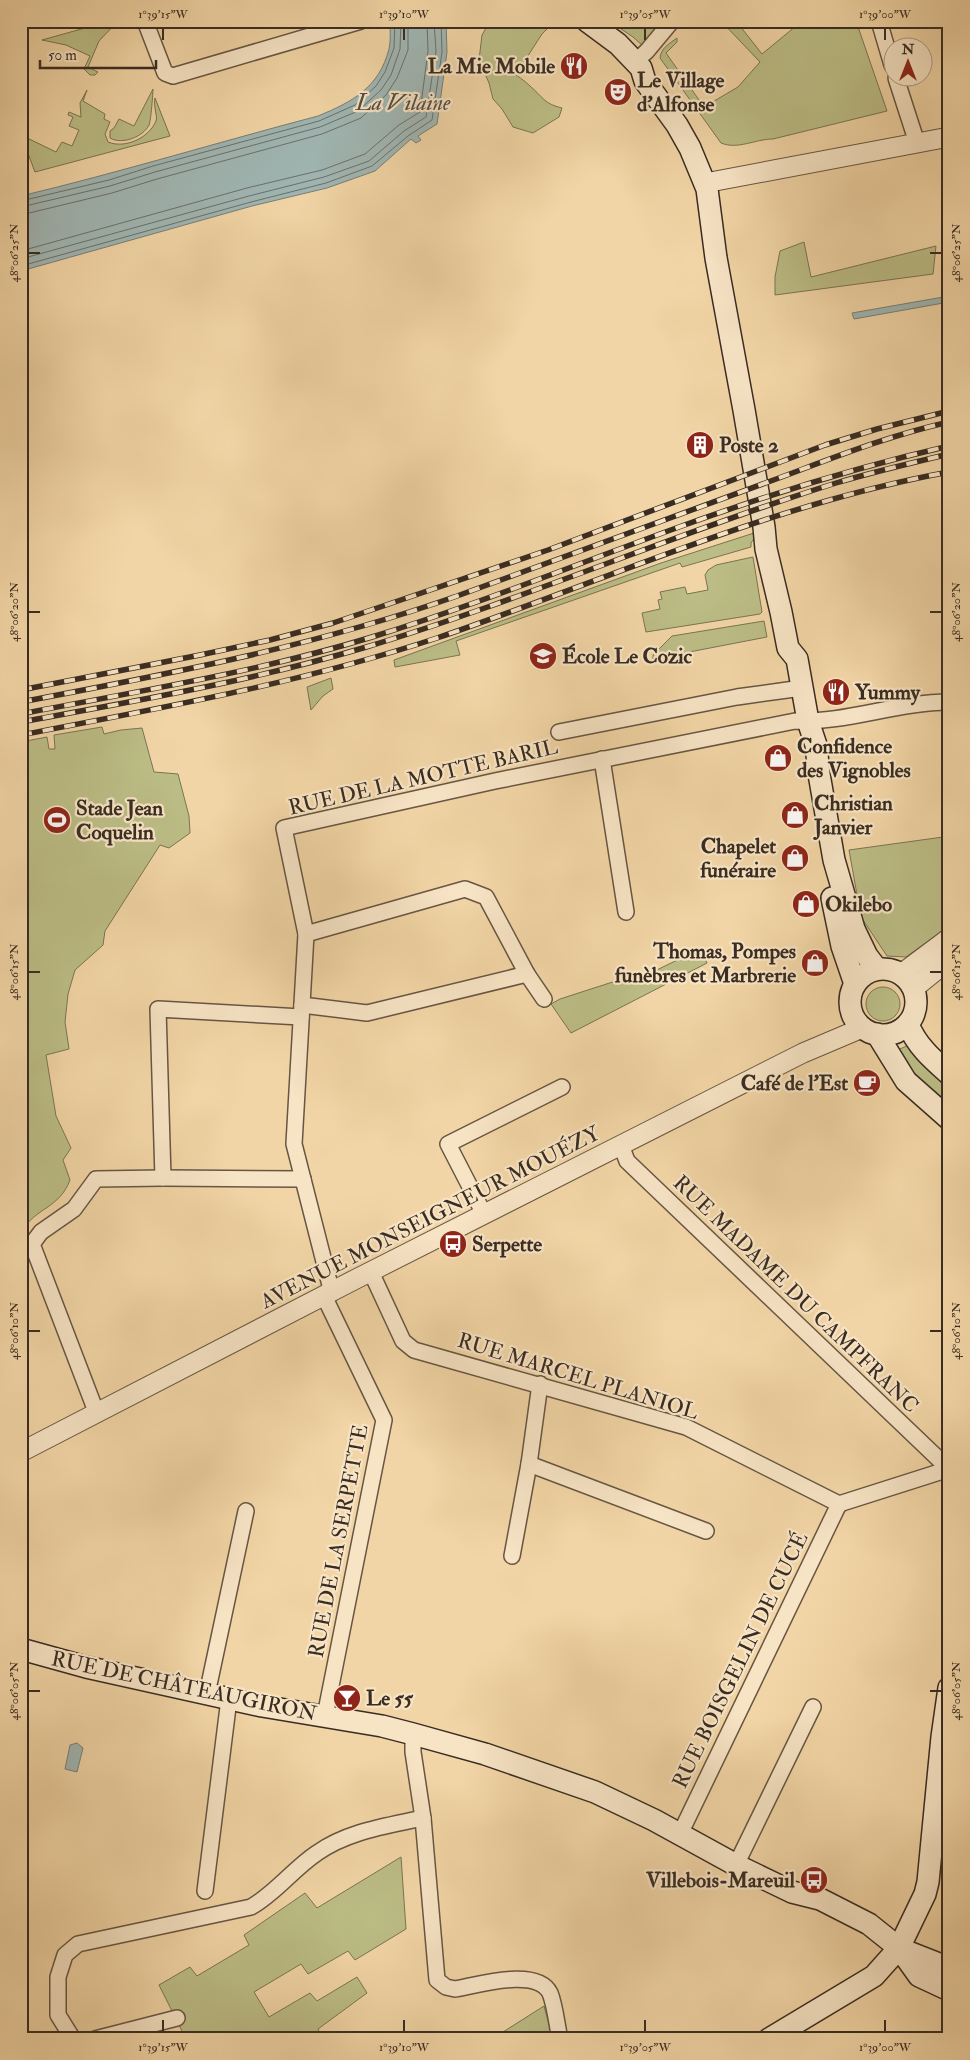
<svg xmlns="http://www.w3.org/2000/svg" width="970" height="2060" font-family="'IM FELL Double Pica',serif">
	<rect width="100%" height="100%" fill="#f2d5a6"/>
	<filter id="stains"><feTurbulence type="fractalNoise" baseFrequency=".004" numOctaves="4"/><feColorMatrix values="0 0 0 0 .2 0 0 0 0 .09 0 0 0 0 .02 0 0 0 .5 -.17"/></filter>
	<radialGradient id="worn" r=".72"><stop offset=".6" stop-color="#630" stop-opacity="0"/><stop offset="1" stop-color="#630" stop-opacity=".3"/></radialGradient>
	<g fill="#bcbd86" stroke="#7a7454">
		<polygon points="110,21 118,21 99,41 88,67 98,72 95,75 90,75 84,69 90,56 66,45 42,40"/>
		<path d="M490,21h55l6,4 -9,9 -20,31 -11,6c6,5 13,9 19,15 13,11 14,18 32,22l-3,9 -26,16 -20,-6 -11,-18 -9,-10 -4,-16 -10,-23 3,-25z"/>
		<polygon points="609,21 661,21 642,45 633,37"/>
		<path d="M721,21h15l26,33 40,-33h54l31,90 -114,28c-18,0 -35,11 -52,4l-61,-85c1,-10 9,-14 17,-20v4l-11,11 38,54 34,-20 22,-25z"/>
		<path d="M153,89c0,3 -2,32 -4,36 -6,12 -27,20 -39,13v-7l4,-3 5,-9 15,7z"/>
		<path d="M87,90l-4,11 22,13 -1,5 6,3 -5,12 3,8c17,7 41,-4 48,-21 2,-4 -3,-15 -1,-23l15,38 -135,36 -14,-37 35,17 6,-10 10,4 7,-16 -10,-4 4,-9 -5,-2 1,-3 12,5 -1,-14z"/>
		<polygon points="804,242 811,277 936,246 933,274 775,295 775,277 780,251"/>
		<polygon points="754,533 755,537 751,543 751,547 682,567 680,563 456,641 460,655 395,667 394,660 661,563"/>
		<polygon points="753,557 762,612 760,614 646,632 642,613 660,609 658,600 662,599 660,592 685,587 687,594 708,590 705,575 708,570 716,565"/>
		<polygon points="764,621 767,637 653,659 653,655 672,636"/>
		<polygon points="331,678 333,689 323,696 311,710 307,687"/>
		<path d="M102,727l2,7 17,-4 21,-2 12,44 24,2 11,42 1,17 -21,15 -9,-3 -55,86 -2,14 -28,25 -7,24 -3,28 4,27 -23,6 10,61 15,32 -8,12 7,20c-11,29 -34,27 -49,52v-490l26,-5 2,12h6l-1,-14z"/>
		<polygon points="943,837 949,842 949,926 906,957 887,956 861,917 849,850"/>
		<polygon points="700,949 707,963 571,1033 551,1004 560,999 625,978 628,984"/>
		<circle cx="883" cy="1004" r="17"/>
		<polygon points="909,1045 949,1086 949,1108 912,1079 893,1052"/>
		<polygon points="401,1857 406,1929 355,1960 348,1951 308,1974 301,1964 254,1992 269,2017 310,1993 317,2001 357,1977 367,1993 318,2029 323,2039 186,2039 159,1985 190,1967 197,1976 249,1945 244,1935 305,1893 317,1908"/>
		<polygon points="544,2006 553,2039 492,2039"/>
	</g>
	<g fill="#a0b6b3" stroke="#777f79">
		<path d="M390,21h56l1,31 -10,72 -19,12 3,4 -5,3 -5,-4 -36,32 -48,17 -75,18 -231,65v-75c100,-24 198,-54 297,-80 34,-14 61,-28 71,-67 2,-9 1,-19 1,-28z"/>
		<polygon points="949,296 949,302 854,319 852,313"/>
		<polygon points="77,1743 83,1748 77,1772 65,1769 70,1745"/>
	</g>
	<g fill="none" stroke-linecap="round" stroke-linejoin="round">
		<g stroke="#6c716a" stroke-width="1">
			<polyline points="21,201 109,180 153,166 319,121 355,105 376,86 385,72 394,48 395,21"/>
			<polyline points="21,207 110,186 155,172 320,127 358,111 381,90 391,75 400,49 401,21"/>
			<polyline points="21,215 112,193 157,179 322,134 361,118 386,95 397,78 408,50 408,21"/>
			<polyline points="21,251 247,188 322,170 365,154 399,125 420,112 428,51 427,21"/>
			<polyline points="21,259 249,196 324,177 369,161 404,131 426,117 436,51 434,21"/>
			<polyline points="21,266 251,202 326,183 372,166 408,136 432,120 442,52 441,21"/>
		</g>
		<defs>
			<g id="minor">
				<polyline points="145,21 165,73 173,76 361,21"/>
				<polyline points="879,21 892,65"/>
				<polyline points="635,62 647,51 672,21"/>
				<polyline points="896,78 917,143"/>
				<polyline points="559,732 737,697 802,688"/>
				<polyline points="602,759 626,912"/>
				<polyline points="306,934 465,889 486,897 527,974 544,999"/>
				<polyline points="302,1005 367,1013 527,974"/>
				<polyline points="621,1145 627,1161 949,1469"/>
				<polyline points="163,1178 158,1009 301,1017"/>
				<polyline points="484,1214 448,1144 562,1087"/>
				<polyline points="371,1272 403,1341 414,1350 686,1427 839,1504 949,1469"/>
				<path d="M332,1293l-38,-149 12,-210 -22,-106 211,-47 300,-60c52,2 102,-19 154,-19"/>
				<polyline points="324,1296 384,1420 325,1716"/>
				<polyline points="97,1414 32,1244 41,1232 74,1209 96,1179 163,1178 303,1179"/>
				<polyline points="529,1464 706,1531"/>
				<polyline points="512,1556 529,1464 540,1384"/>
				<polyline points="207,1694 246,1511"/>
				<path d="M413,1734v18l10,66 14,162 9,7 9,2c23,-4 82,-22 95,4 5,12 7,33 10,46"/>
				<polyline points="680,1834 839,1504"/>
				<polyline points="736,1865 813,1707"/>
				<polyline points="205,1891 229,1699"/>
				<path d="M73,2039l-15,-24v-38l7,-22 13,-11 173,-37c25,-14 42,-38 66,-54 31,-22 70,-27 106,-35"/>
				<polyline points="95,2039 177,2018"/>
			</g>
			<g id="tertiary">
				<polyline points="705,183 949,137"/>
				<polyline points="901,974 949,938"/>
				<polyline points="913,989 949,960"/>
				<polyline points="21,1452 356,1279 803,1053 862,1028"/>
			</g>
			<g id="secondary">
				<polyline points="587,21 618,44 641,68 645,81 677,125 690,148 707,189 716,258 744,410 764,527 766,549 781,612 788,648 797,659 808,721 816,745 819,774 834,860 854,929 867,956 877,969"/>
				<polyline points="832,898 842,946 855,984"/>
				<circle cx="883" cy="1002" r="33"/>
				<path d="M908,1024c8,21 24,35 41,50"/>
				<polyline points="877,1034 906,1081 949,1119"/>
				<polyline points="21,1649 86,1667 262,1706 382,1726 413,1734 485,1754 595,1792 654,1820 736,1865 792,1892 820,1899 869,1924 899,1948 919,1976 949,1990"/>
				<polyline points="898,1948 949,1968"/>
				<polyline points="769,2039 874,1976 899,1948 925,1894 928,1882 942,1737 949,1688"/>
			</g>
		</defs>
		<use href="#minor" stroke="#675643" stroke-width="18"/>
		<use href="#tertiary" stroke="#675643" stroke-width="21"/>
		<use href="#secondary" stroke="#392c22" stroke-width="24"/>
		<use href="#minor" stroke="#f7e4c5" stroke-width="15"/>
		<use href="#tertiary" stroke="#f7e4c5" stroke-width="19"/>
		<use href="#secondary" stroke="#f7e4c5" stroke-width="21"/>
		<defs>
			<g id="rail">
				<polyline points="21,690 200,655 270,640 333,623 548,550 825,445 877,429 949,411"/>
				<path d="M21,702c148,-28 294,-56 436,-106 104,-38 208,-76 311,-114 60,-22 118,-46 181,-60"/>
				<path d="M21,714c118,-23 237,-42 351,-77 104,-32 205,-73 307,-110 88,-32 178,-60 270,-81"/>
				<path d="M21,722c115,-21 230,-41 342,-74 160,-48 313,-115 473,-165 37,-11 75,-20 113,-29"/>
				<path d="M21,735c140,-27 280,-52 416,-97 170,-58 335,-134 512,-166"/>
			</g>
		</defs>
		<use href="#rail" stroke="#392c22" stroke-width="5.5"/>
		<use href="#rail" stroke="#f7e4c5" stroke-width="4" stroke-dasharray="11" stroke-linecap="butt"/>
	</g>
	<path fill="none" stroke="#392c22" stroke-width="2" d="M163,28v12M404,28v12M645,28v12M885,28v12M28,253h12M930,253h12M28,612h12M930,612h12M28,972h12M930,972h12M28,1331h12M930,1331h12M28,1691h12M930,1691h12M163,2020v12M404,2020v12M645,2020v12M885,2020v12"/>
	<defs>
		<symbol id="restaurant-disc" viewBox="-11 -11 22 22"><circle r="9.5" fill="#8f2418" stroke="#f7e4c5"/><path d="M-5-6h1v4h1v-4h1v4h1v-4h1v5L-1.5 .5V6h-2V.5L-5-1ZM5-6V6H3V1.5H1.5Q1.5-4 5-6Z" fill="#fff"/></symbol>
		<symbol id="theatre-disc" viewBox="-11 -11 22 22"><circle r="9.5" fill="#8f2418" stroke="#f7e4c5"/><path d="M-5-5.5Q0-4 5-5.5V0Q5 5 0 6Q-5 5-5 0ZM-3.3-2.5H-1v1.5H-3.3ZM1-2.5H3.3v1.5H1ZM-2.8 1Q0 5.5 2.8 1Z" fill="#fff"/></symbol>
		<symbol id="building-disc" viewBox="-11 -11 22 22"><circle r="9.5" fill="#8f2418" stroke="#f7e4c5"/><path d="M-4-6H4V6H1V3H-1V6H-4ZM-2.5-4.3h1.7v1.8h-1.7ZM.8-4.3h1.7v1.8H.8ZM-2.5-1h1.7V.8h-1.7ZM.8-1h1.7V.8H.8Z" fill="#fff"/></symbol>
		<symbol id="university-disc" viewBox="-11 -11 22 22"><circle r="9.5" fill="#8f2418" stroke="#f7e4c5"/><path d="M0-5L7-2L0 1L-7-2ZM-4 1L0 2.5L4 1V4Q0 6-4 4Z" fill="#fff"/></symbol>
		<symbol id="shop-disc" viewBox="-11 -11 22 22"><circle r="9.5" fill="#8f2418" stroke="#f7e4c5"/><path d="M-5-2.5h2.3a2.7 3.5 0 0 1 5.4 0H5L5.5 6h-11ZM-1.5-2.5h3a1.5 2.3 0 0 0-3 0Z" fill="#fff"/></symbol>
		<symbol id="stadium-disc" viewBox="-11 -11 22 22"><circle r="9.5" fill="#8f2418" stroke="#f7e4c5"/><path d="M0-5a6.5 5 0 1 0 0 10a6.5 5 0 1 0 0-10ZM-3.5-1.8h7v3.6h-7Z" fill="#fff"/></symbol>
		<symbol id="cafe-disc" viewBox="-11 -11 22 22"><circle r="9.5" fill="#8f2418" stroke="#f7e4c5"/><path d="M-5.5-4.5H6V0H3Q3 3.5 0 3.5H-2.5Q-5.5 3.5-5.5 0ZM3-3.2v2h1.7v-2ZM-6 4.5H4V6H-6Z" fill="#fff"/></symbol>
		<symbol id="bus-disc" viewBox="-11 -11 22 22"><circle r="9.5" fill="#8f2418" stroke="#f7e4c5"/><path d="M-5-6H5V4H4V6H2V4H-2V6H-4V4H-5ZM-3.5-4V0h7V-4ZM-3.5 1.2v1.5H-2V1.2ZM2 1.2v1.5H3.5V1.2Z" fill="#fff"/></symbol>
		<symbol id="bar-disc" viewBox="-11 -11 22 22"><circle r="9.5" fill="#8f2418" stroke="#f7e4c5"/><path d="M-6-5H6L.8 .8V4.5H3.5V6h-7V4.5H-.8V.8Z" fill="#fff"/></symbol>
	</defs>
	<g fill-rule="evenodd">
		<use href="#restaurant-disc" x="558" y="50" width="32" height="32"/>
		<use href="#theatre-disc" x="602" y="76" width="32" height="32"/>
		<use href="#building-disc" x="684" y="429" width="32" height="32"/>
		<use href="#university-disc" x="527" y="640" width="32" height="32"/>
		<use href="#restaurant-disc" x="820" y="676" width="32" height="32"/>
		<use href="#shop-disc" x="762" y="742" width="32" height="32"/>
		<use href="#shop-disc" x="779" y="799" width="32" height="32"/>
		<use href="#stadium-disc" x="41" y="804" width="32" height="32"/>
		<use href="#shop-disc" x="779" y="842" width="32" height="32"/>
		<use href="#shop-disc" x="790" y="888" width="32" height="32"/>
		<use href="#shop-disc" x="799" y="947" width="32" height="32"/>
		<use href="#cafe-disc" x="851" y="1067" width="32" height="32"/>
		<use href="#bus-disc" x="437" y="1228" width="32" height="32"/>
		<use href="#bar-disc" x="331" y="1682" width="32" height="32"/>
		<use href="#bus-disc" x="798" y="1864" width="32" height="32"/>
	</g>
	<g text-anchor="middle" stroke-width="4.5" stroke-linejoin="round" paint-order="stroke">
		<g font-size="21" font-weight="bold" fill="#392c22" stroke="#f7e4c5" text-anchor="start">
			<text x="555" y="73" text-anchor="end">La Mie Mobile</text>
			<text x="637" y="87">Le Village<tspan x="637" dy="24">d'Alfonse</tspan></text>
			<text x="719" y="452">Poste 2</text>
			<text x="562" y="663">École Le Cozic</text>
			<text x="855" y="699">Yummy</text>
			<text x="797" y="753">Confidence<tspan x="797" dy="24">des Vignobles</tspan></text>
			<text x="814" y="810">Christian<tspan x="814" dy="24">Janvier</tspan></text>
			<text x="76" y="815">Stade Jean<tspan x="76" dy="24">Coquelin</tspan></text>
			<text x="776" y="853" text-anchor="end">Chapelet<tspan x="776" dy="24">funéraire</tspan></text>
			<text x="825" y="911">Okilebo</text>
			<text x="796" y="958" text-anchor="end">Thomas, Pompes<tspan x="796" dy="24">funèbres et Marbrerie</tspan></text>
			<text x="848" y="1090" text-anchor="end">Café de l'Est</text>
			<text x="472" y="1251">Serpette</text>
			<text x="366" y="1705">Le 55</text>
			<text x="795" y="1887" text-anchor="end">Villebois-Mareuil</text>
		</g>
		<g font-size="21" fill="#392c22" stroke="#f7e4c5">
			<text transform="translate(423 777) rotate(-13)" y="7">RUE DE LA MOTTE BARIL</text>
			<text transform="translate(430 1217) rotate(-27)" y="7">AVENUE MONSEIGNEUR MOUÉZY</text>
			<text transform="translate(796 1294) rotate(44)" y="7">RUE MADAME DU CAMPFRANC</text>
			<text transform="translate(578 1376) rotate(17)" y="7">RUE MARCEL PLANIOL</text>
			<text transform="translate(338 1541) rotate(-79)" y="7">RUE DE LA SERPETTE</text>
			<text transform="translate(740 1660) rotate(-64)" y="7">RUE BOISGELIN DE CUCÉ</text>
			<text transform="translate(184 1686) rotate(12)" y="7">RUE DE CHÂTEAUGIRON</text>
		</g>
		<g font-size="22" font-style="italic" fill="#534e46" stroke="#f7e4c5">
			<text x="403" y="110">La Vilaine</text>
		</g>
	</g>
	<rect width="970" height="2060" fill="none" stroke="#f2d5a6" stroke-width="55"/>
	<g transform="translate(908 62)"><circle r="24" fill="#f7e4c5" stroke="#ab9a84"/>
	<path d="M0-4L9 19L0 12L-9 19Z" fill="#8f2418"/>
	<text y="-8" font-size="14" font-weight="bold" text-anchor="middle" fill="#392c22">N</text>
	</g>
	<path d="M40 60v8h116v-8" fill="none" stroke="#392c22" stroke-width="2.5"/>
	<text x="48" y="60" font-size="15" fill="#392c22" stroke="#f7e4c5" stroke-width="4" paint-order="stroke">50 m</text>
	<rect x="28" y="28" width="914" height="2004" fill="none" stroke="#392c22" stroke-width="2"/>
	<g font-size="12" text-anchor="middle" fill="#392c22">
		<text x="163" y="18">1°39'15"W</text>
		<text x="404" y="18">1°39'10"W</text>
		<text x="645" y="18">1°39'05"W</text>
		<text x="885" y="18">1°39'00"W</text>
		<text transform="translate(14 253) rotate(-90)" y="4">48°06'25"N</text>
		<text transform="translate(956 253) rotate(-90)" y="4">48°06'25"N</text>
		<text transform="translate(14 612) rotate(-90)" y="4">48°06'20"N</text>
		<text transform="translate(956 612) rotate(-90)" y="4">48°06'20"N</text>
		<text transform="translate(14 972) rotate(-90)" y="4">48°06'15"N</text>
		<text transform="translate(956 972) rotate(-90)" y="4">48°06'15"N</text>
		<text transform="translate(14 1331) rotate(-90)" y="4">48°06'10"N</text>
		<text transform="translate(956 1331) rotate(-90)" y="4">48°06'10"N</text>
		<text transform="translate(14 1691) rotate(-90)" y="4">48°06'05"N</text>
		<text transform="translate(956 1691) rotate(-90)" y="4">48°06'05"N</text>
		<text x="163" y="2051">1°39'15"W</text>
		<text x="404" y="2051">1°39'10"W</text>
		<text x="645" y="2051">1°39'05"W</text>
		<text x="885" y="2051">1°39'00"W</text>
	</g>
	<rect width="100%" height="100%" filter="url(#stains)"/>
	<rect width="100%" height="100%" fill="url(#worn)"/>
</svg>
